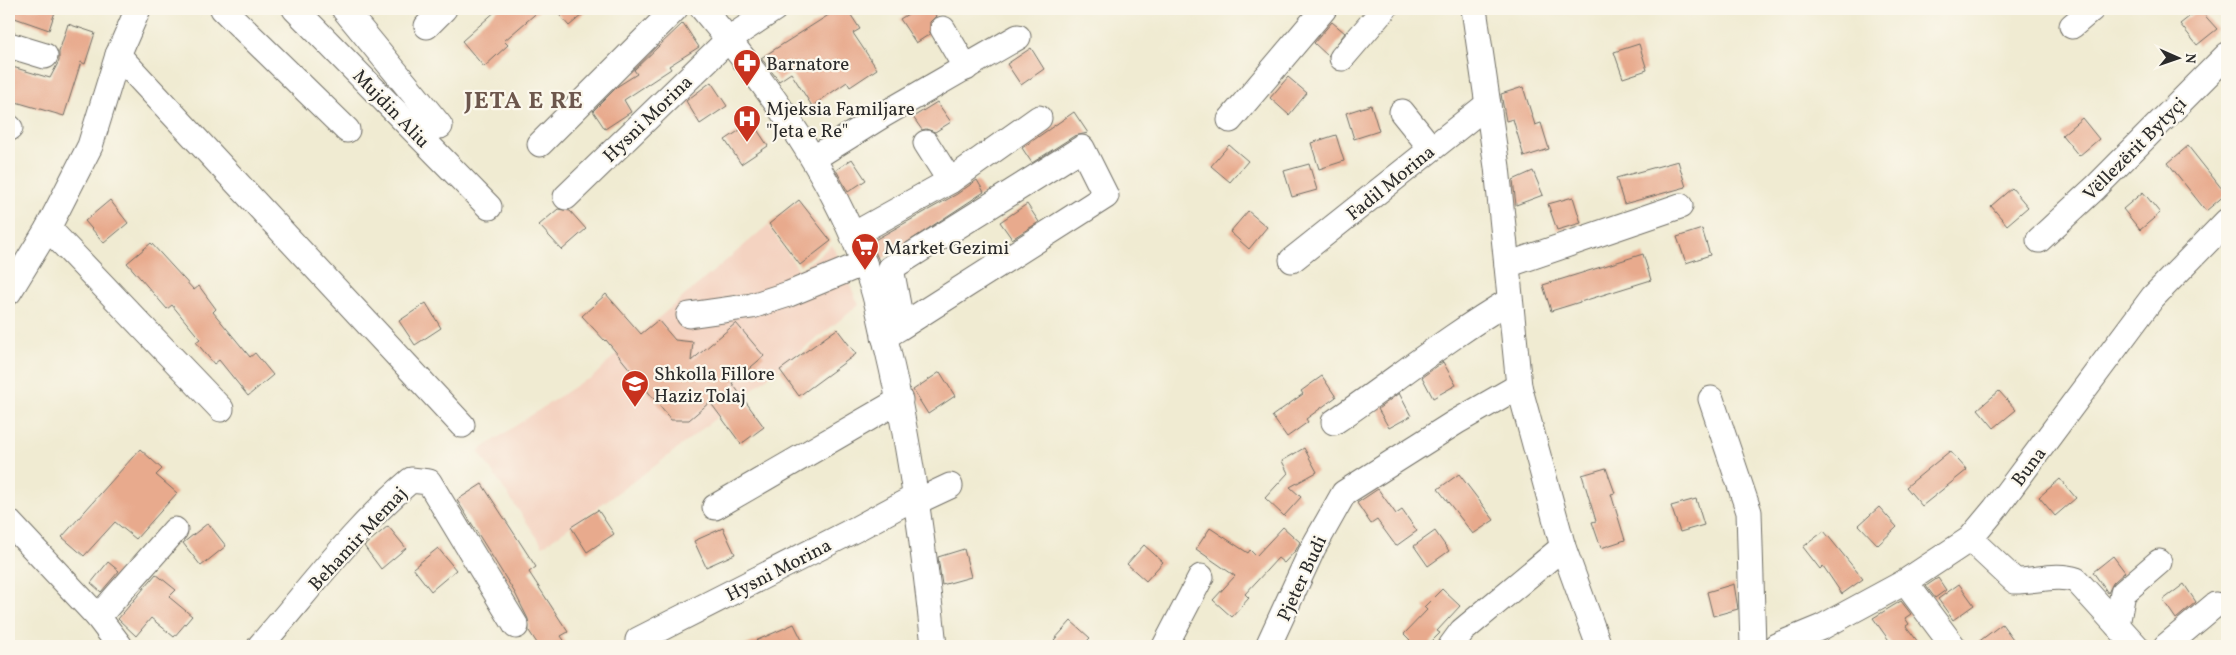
<svg xmlns="http://www.w3.org/2000/svg" width="2236" height="655" font-family="Vollkorn,serif">
	<rect width="100%" height="100%" fill="#fbf7ec"/>
	<filter id="ink" filterUnits="userSpaceOnUse"><feTurbulence type="fractalNoise" baseFrequency=".02" numOctaves="2"/><feDisplacementMap in="SourceGraphic" scale="10" xChannelSelector="R" yChannelSelector="G"/><feConvolveMatrix kernelMatrix="1 2 1 2 8 2 1 2 1" color-interpolation-filters="sRGB"/></filter>
	<filter id="wash" filterUnits="userSpaceOnUse"><feTurbulence type="fractalNoise" baseFrequency=".0096" numOctaves="4" result="noise"/><feDisplacementMap in="SourceGraphic" scale="20" xChannelSelector="R" yChannelSelector="G"/><feGaussianBlur stdDeviation="1.12" result="paint"/><feColorMatrix in="noise" values="0 0 0 0 0 0 0 0 0 0 0 0 0 0 0 0 0 1.4 0 .05"/><feComposite in="paint" operator="in"/></filter>
	<g filter="url(#wash)">
		<rect width="100%" height="100%" fill="#f0ebd2"/>
		<polygon fill="#f4d3c1" points="768,225 799,270 832,245 859,305 659,463 543,546 478,451 581,382 592,378 617,353"/>
		<g id="blocks">
			<g fill="#e8aa8d">
				<polygon points="9,9 56,9 49,30 9,16"/>
				<polygon points="498,9 541,9 504,41 508,45 484,67 462,41"/>
				<polygon points="554,9 589,9 569,26"/>
				<polygon points="838,9 847,9 860,29 853,33 877,69 850,87 847,82 812,106 791,73 779,81 761,58"/>
				<polygon points="916,9 932,9 936,16 930,22 930,34 916,43 900,19"/>
				<polygon points="2199,9 2217,29 2197,45 2180,24"/>
				<polygon points="1332,22 1345,33 1328,56 1314,43"/>
				<polygon points="683,23 699,47 669,66 671,69 624,100 631,112 605,129 593,111 618,86 637,74 634,70"/>
				<polygon points="68,24 95,33 85,64 81,62 64,116 9,100 9,66 50,78 59,61 59,52"/>
				<polygon points="1639,44 1647,70 1623,78 1614,52"/>
				<polygon points="1031,48 1044,69 1021,85 1007,64"/>
				<polygon points="1288,77 1307,93 1289,115 1270,98"/>
				<polygon points="711,82 727,106 700,124 686,101"/>
				<polygon points="1523,87 1535,125 1541,123 1549,149 1524,157 1513,119 1506,121 1501,94"/>
				<polygon points="937,102 951,122 935,132 926,129 922,130 913,117"/>
				<polygon points="1371,105 1379,131 1354,139 1346,113"/>
				<polygon points="1074,112 1088,133 1074,136 1032,163 1022,148"/>
				<polygon points="2082,118 2099,139 2079,156 2062,135"/>
				<polygon points="752,122 768,146 741,164 725,140"/>
				<polygon points="1336,135 1344,161 1319,169 1311,143"/>
				<polygon points="1229,145 1248,161 1230,182 1211,166"/>
				<polygon points="2188,146 2226,194 2206,211 2168,163"/>
				<polygon points="852,159 866,180 848,192 836,170"/>
				<polygon points="1678,161 1686,187 1624,204 1616,178"/>
				<polygon points="1309,164 1317,190 1292,197 1284,171"/>
				<polygon points="1533,171 1543,195 1516,205 1513,180"/>
				<polygon points="977,180 984,192 879,261 871,242 957,194"/>
				<polygon points="2012,188 2028,207 2007,225 1991,206"/>
				<polygon points="2143,192 2160,213 2140,230 2123,209"/>
				<polygon points="1573,197 1581,223 1557,230 1548,204"/>
				<polygon points="110,200 128,223 104,243 85,221"/>
				<polygon points="799,200 831,241 800,265 769,224"/>
				<polygon points="1027,204 1039,222 1012,239 1000,222"/>
				<polygon points="558,209 570,211 586,229 562,250 539,225"/>
				<polygon points="1248,211 1267,227 1249,249 1230,232"/>
				<polygon points="1702,229 1710,255 1686,263 1677,237"/>
				<polygon points="151,243 194,290 199,286 216,309 213,312 250,357 255,353 273,375 248,396 219,360 214,364 196,342 200,339 172,305 167,309 127,263"/>
				<polygon points="1643,254 1651,280 1551,311 1543,285"/>
				<polygon points="606,294 641,334 658,320 675,340 693,342 691,361 736,323 764,356 732,383 764,427 741,444 710,402 689,420 671,420 606,340 605,341 582,316"/>
				<polygon points="426,303 441,328 415,345 399,321"/>
				<polygon points="837,329 856,354 799,396 780,370"/>
				<polygon points="1443,362 1456,385 1433,398 1422,377"/>
				<polygon points="940,372 955,396 928,414 913,390"/>
				<polygon points="1322,376 1336,397 1306,419 1308,422 1287,437 1272,416 1303,394 1301,391"/>
				<polygon points="1999,391 2016,410 1994,428 1978,409"/>
				<polygon points="1399,393 1411,416 1389,428 1378,409"/>
				<polygon points="1304,448 1317,472 1290,487 1301,497 1284,516 1265,498 1288,473 1282,461"/>
				<polygon points="140,449 162,469 156,475 177,493 136,539 115,522 84,556 62,537"/>
				<polygon points="1950,451 1967,470 1922,506 1906,487"/>
				<polygon points="1606,468 1615,493 1611,494 1625,540 1601,548 1592,522 1596,521 1582,475"/>
				<polygon points="1459,474 1494,520 1473,534 1438,489"/>
				<polygon points="2060,479 2076,498 2055,516 2039,497"/>
				<polygon points="482,484 536,567 529,572 568,632 561,636 568,646 539,646 529,631 528,619 515,593 457,500"/>
				<polygon points="1378,489 1396,514 1402,510 1417,531 1396,546 1377,520 1371,524 1357,503"/>
				<polygon points="1696,499 1704,525 1680,532 1671,506"/>
				<polygon points="1879,507 1897,527 1878,545 1859,525"/>
				<polygon points="598,510 614,534 587,552 571,527"/>
				<polygon points="208,523 226,546 201,566 183,543"/>
				<polygon points="388,526 406,548 381,569 364,546"/>
				<polygon points="1283,527 1300,542 1296,550 1284,563 1278,558 1245,594 1249,598 1232,617 1213,600 1235,576 1196,549 1210,528 1248,553 1250,550 1256,556"/>
				<polygon points="723,528 735,554 706,567 694,541"/>
				<polygon points="1435,531 1449,551 1428,566 1414,546"/>
				<polygon points="1824,531 1863,579 1842,594 1823,566 1820,569 1803,547"/>
				<polygon points="1144,545 1163,562 1146,581 1127,564"/>
				<polygon points="438,548 456,570 431,591 413,568"/>
				<polygon points="964,549 971,577 942,585 938,557"/>
				<polygon points="2113,556 2125,572 2113,583 2108,593 2093,572"/>
				<polygon points="108,562 119,571 101,592 91,583"/>
				<polygon points="156,574 176,590 169,597 192,616 174,637 151,618 136,636 118,619"/>
				<polygon points="1938,578 1946,590 1935,598 1926,586"/>
				<polygon points="1734,584 1738,609 1713,616 1707,592"/>
				<polygon points="1959,584 1974,605 1953,620 1938,599"/>
				<polygon points="2184,584 2196,602 2176,619 2163,600"/>
				<polygon points="1442,589 1460,606 1437,631 1440,633 1427,646 1405,646 1410,640 1404,634 1427,610 1424,607"/>
				<polygon points="1901,601 1911,614 1905,618 1909,624 1906,626 1921,646 1893,646 1873,618"/>
				<polygon points="1071,621 1090,638 1082,646 1061,646 1054,640"/>
				<polygon points="794,624 805,646 744,646"/>
				<polygon points="2002,624 2018,646 1973,646"/>
			</g>
		</g>
	</g>
	<g filter="url(#ink)">
		<use href="#blocks" fill-opacity="0" stroke="#706e65" stroke-width="1"/>
		<g fill="none" stroke-linecap="round" stroke-linejoin="round">
			<defs>
				<g id="minor">
					<polyline points="223,9 347,130"/>
					<polyline points="295,9 489,207"/>
					<polyline points="344,9 440,126"/>
					<path d="M703,9c68,80 129,165 165,265 10,25 13,51 20,77 23,97 36,196 46,295"/>
					<polyline points="1474,9 1497,167 1519,386 1563,547 1599,646"/>
					<polyline points="427,26 444,9"/>
					<polyline points="2072,26 2092,9"/>
					<polyline points="943,29 966,68"/>
					<polyline points="9,45 45,56"/>
					<polyline points="118,55 462,425"/>
					<polyline points="1342,58 1384,9"/>
					<polyline points="1402,112 1431,148"/>
					<polyline points="1230,120 1324,9"/>
					<polyline points="9,127 10,128"/>
					<polyline points="926,143 950,181"/>
					<polyline points="540,144 675,9"/>
					<polyline points="814,158 883,115 1018,37"/>
					<polyline points="566,197 729,39 774,9"/>
					<polyline points="48,228 221,409"/>
					<polyline points="853,235 950,181 1039,118"/>
					<polyline points="2039,240 2095,188 2227,55"/>
					<polyline points="1292,260 1488,104"/>
					<polyline points="1507,265 1680,206"/>
					<polyline points="9,292 48,228 90,146 118,55 138,9"/>
					<polyline points="689,315 752,306 789,294 864,263"/>
					<polyline points="884,337 899,328 1106,196 1082,148 891,268 900,316 899,328"/>
					<polyline points="1711,399 1749,512 1753,646"/>
					<path d="M1334,422c59,-40 114,-85 175,-121"/>
					<polyline points="918,501 950,486"/>
					<polyline points="715,507 900,400"/>
					<polyline points="9,522 98,617 120,646"/>
					<path d="M1970,539l45,42c21,0 42,-8 61,-1l60,66"/>
					<polyline points="1905,582 1953,646"/>
					<polyline points="98,617 175,530"/>
					<polyline points="2117,625 2123,593 2159,562"/>
					<polyline points="638,640 856,529 917,496"/>
					<path d="M260,646c49,-56 94,-118 151,-166l18,2 87,144"/>
					<polyline points="1165,646 1201,577"/>
					<polyline points="1268,646 1313,548 1344,493 1456,422 1519,386"/>
					<polyline points="1451,646 1462,631 1563,547"/>
					<polyline points="1776,646 1822,627 1905,582 1970,539 1995,509 2153,297 2227,221"/>
					<polyline points="2166,646 2215,605"/>
				</g>
			</defs>
			<use href="#minor" stroke="#706e65" stroke-width="27"/>
			<use href="#minor" stroke="#fff" stroke-width="25"/>
		</g>
	</g>
	<defs>
		<symbol id="pharmacy-pin" viewBox="-11 -11 22 30"><path d="M0 17L-7.5 6A9.5 9.5 0 1 1 7.5 6Z" fill="#c8321e" stroke="#fbf7ec"/><path d="M-2-6h4v4h4v4h-4v4h-4v-4h-4v-4h4Z" fill="#fff"/></symbol>
		<symbol id="hospital-pin" viewBox="-11 -11 22 30"><path d="M0 17L-7.5 6A9.5 9.5 0 1 1 7.5 6Z" fill="#c8321e" stroke="#fbf7ec"/><path d="M-5-5h3v3.5h4V-5h3V5h-3V1.5h-4V5h-3Z" fill="#fff"/></symbol>
		<symbol id="supermarket-pin" viewBox="-11 -11 22 30"><path d="M0 17L-7.5 6A9.5 9.5 0 1 1 7.5 6Z" fill="#c8321e" stroke="#fbf7ec"/><path d="M-6-5.5h2.5l.6 2H6L4.5 2H-2.5L-4.4-4H-6ZM-1.5 3.2a1.3 1.3 0 1 0 .1 0ZM3 3.2a1.3 1.3 0 1 0 .1 0Z" fill="#fff"/></symbol>
		<symbol id="school-pin" viewBox="-11 -11 22 30"><path d="M0 17L-7.5 6A9.5 9.5 0 1 1 7.5 6Z" fill="#c8321e" stroke="#fbf7ec"/><path d="M0-5L7-2L0 1L-7-2ZM-4 1L0 2.5L4 1V4Q0 6-4 4Z" fill="#fff"/></symbol>
	</defs>
	<g fill-rule="evenodd">
		<use href="#pharmacy-pin" x="731" y="47" width="32" height="43"/>
		<use href="#hospital-pin" x="731" y="103" width="32" height="43"/>
		<use href="#supermarket-pin" x="849" y="231" width="32" height="43"/>
		<use href="#school-pin" x="619" y="368" width="32" height="43"/>
	</g>
	<g text-anchor="middle" stroke-width="4.5" stroke-linejoin="round" paint-order="stroke">
		<g font-size="19" fill="#2b2b2b" stroke="#fbf7ec" text-anchor="start">
			<text x="766" y="70">Barnatore</text>
			<text x="766" y="115">Mjeksia Familjare<tspan x="766" dy="22">"Jeta e Re"</tspan></text>
			<text x="884" y="254">Market Gezimi</text>
			<text x="654" y="380">Shkolla Fillore<tspan x="654" dy="22">Haziz Tolaj</tspan></text>
		</g>
		<g font-size="19" fill="#2b2b2b" stroke="#fbf7ec">
			<text transform="translate(392 108) rotate(46)" y="7">Mujdin Aliu</text>
			<text transform="translate(647 118) rotate(-44)" y="7">Hysni Morina</text>
			<text transform="translate(2134 148) rotate(-45)" y="7">Vëllezërit Bytyçi</text>
			<text transform="translate(1390 182) rotate(-39)" y="7">Fadil Morina</text>
			<text transform="translate(2028 466) rotate(-53)" y="7">Buna</text>
			<text transform="translate(357 538) rotate(-47)" y="7">Behamir Memaj</text>
			<text transform="translate(778 569) rotate(-27)" y="7">Hysni Morina</text>
			<text transform="translate(1301 578) rotate(-65)" y="7">Pjeter Budi</text>
		</g>
		<g font-size="24" font-weight="bold" letter-spacing="1" fill="#6d574d" stroke="#fbf7ec">
			<text x="524" y="108">JETA E RE</text>
		</g>
	</g>
	<rect width="2236" height="655" fill="none" stroke="#fbf7ec" stroke-width="30"/>
	<g transform="translate(2178 58) rotate(92)" stroke="#fbf7ec" stroke-width="4" paint-order="stroke">
	<path d="M0-4L9 19L0 12L-9 19Z" fill="#2b2b2b"/>
	<text y="-8" font-size="14" font-weight="bold" text-anchor="middle" fill="#2b2b2b">N</text>
	</g>
</svg>
